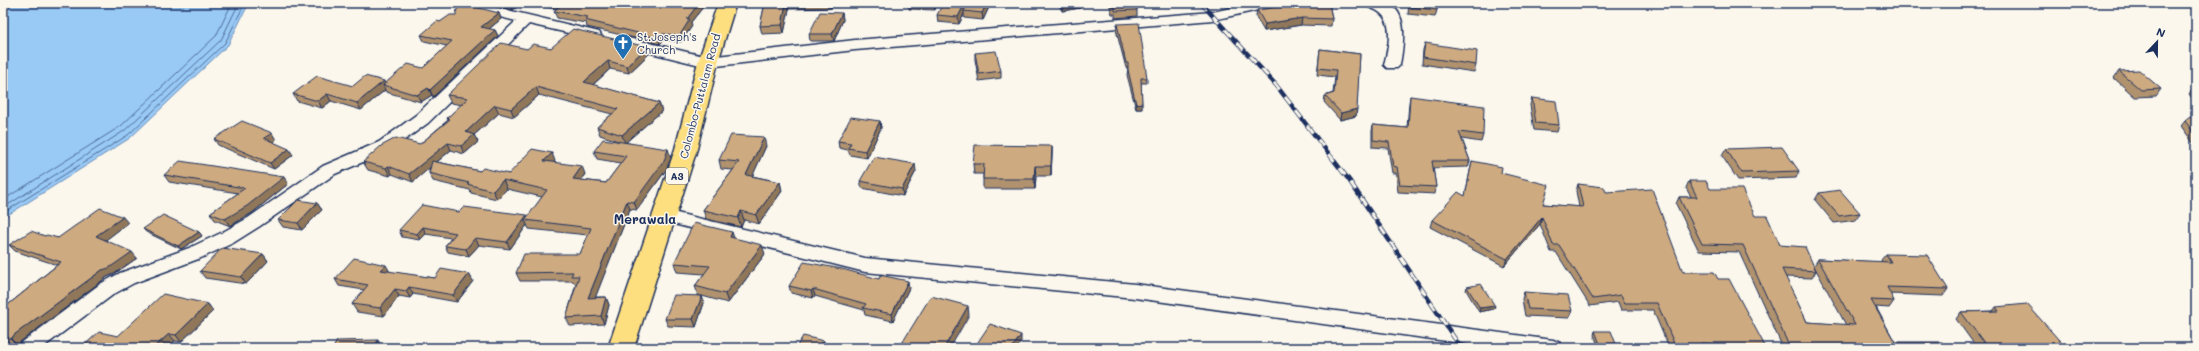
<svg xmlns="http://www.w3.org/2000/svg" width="2199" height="351" font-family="Mali,sans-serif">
	<rect width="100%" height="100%" fill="#fbf7ec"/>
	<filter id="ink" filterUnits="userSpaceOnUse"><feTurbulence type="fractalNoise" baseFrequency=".025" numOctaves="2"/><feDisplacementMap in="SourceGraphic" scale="8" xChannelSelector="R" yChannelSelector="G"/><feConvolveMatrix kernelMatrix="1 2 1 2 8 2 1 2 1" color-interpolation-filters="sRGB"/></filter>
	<g filter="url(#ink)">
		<polygon fill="#99c9f5" stroke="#678bb9" points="3,3 249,3 228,45 130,138 3,218"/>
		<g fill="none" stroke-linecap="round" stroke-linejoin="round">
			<g stroke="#4d6d9a" stroke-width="1">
				<polyline points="3,200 121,126 216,36 232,3"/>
				<polyline points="3,208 124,131 221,40 239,3"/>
				<polyline points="3,213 128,135 225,43 245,3"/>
			</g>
			<defs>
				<g id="minor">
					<polygon points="453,3 478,3 599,32 601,35 599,38 594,39 529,24 428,123 391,150 335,174 260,226 233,243 201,258 134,283 114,294 42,348 18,348 21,343 100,284 120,273 189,248 221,233 248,218 323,166 379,142 416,115 516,21 455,6"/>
					<polygon points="1252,3 1279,3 1277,6 1213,20 855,50 708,67 619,45 617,42 619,39 624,37 708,57 855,40 1213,12"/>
					<path d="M1363,3c6,0 15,-2 22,0 25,6 18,45 15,62l-3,3h-10l-3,-3c4,-16 11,-42 -5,-53 -5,-4 -13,-4 -16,-9z"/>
					<polygon points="664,210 865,258 1135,284 1553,340 1560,343 1563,348 1497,348 1135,298 865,272 658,220 655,216 658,212"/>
				</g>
				<polygon id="highway" points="718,3 736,3 718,62 697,149 634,348 608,348 675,149 698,62"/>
			</defs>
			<use href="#minor" stroke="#1b2f5e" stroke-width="3"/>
			<use href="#highway" stroke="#1b2f5e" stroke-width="3"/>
			<use href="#minor" fill="#fbf7ec" fill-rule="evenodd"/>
			<use href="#highway" fill="#fedf80" fill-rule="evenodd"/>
			<defs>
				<polyline id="rail" points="1201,3 1276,85 1349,180 1461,348"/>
			</defs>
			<use href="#rail" stroke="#1b2f5e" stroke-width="4.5"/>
			<use href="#rail" stroke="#fbf7ec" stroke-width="3" stroke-dasharray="9" stroke-linecap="butt"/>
		</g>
		<g fill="#b1926e" stroke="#1b2f5e" fill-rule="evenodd">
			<polygon points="485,3 703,3 704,6 691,22 692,26 681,42 664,40 660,44 587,27 586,23 557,18 554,11 557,9 521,3 513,10"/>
			<polygon points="765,3 832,3 831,8 789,9 784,33 762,34 760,26"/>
			<polygon points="858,3 884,3 883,7 858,6"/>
			<polygon points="909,3 936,3 935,10 909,9"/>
			<polygon points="967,3 991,3 983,20 964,18 964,14 959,24 938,22 937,15"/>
			<polygon points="1058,3 1080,3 1080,8 1062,11"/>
			<polygon points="1109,3 1136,3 1137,10 1137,16 1115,18 1115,14 1112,14"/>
			<polygon points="1302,3 1329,3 1332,19 1331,26 1301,25 1264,31 1256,17 1257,10 1302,4"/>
			<polygon points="1409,3 1437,3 1437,10 1435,17 1408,14"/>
			<polygon points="499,13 501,19 489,29 495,30 498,36 433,97 432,95 421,102 386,92 385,90 361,110 331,101 322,108 297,101 293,94 353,86 385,83 423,68 447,46 424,41 421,35 440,22 456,15"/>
			<polygon points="842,13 843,20 834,41 810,41 809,34"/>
			<polygon points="1117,24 1147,78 1147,83 1141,83 1142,109 1136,109 1127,75 1128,68 1126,68 1116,30"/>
			<polygon points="1425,43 1476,65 1474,72 1422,64 1423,50"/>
			<path d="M647,47l2,7 -20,19 -19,-4 -17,16 66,18 3,8 -36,31 45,16 -5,12 -29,40 -7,-1 -35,88h11l3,8 -5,19 -34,2 -4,-8 10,-34h-1l-2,-3h-53l-4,-8 64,-19 8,-19 -59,-6 -2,-4 -17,24 -31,-4 -10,11 -21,-4 -3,-6 6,-8 -25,-4 -6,6 -18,-3 -3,-7 60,-18 69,5 14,-20 -35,-8 -10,10 -26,-6 -1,-3 -37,-9 -4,-8 1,-6 -17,15 -21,-8 -2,2 -22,-6 -5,-8 57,-18 28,-24 -1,-2 15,-13 -11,-2 -4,-8 80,-46 24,-1zM539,95l73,19 -15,13 3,8 21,7 -27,9 3,8 24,4 -15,20 -25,-3 4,-6 -31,-12 1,-1 -46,13 -29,-3 -43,-9 14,-12 13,4 14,-12 -4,-7 25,-22 15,4z"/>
			<polygon points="1320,49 1360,54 1356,116 1340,120 1324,102 1325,96 1333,93 1335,77 1317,75"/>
			<polygon points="975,53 1001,71 1001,78 979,81 975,60"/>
			<polygon points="2119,71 2161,89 2156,96 2135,97 2114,78"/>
			<polygon points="2195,87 2196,87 2196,103 2189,94"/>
			<polygon points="1410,96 1483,135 1481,142 1462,139 1470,161 1468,167 1433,168 1436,187 1435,194 1398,192 1396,173 1392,173 1388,148 1372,147 1372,131 1373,125 1407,128 1409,103"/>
			<polygon points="1532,98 1559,125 1557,132 1534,130 1530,105"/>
			<polygon points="880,121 881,128 867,158 850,155 848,150 839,148 838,141"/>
			<polygon points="2185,121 2196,122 2196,147 2181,126"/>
			<polygon points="214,139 276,140 273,142 293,155 274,169 218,145"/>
			<polygon points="766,146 752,176 780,182 782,191 759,224 744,220 741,227 706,219 703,210 733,170 721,169 719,160"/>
			<polygon points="1052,146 1052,155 1051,176 1036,176 1035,189 983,189 983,174 974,174 973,164"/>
			<polygon points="1726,149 1799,171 1796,178 1738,180 1722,156"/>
			<polygon points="1472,161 1501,173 1543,204 1579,207 1576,191 1578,184 1606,192 1683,272 1718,279 1766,348 1669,348 1653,310 1621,310 1618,302 1590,306 1556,252 1551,252 1540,224 1504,266 1430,227 1432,220 1465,196"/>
			<polygon points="916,171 903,196 862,188 860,181"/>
			<polygon points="164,175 288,184 252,213 230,226 215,220 210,213 238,193 169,182"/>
			<polygon points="1689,181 1710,189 1755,216 1780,245 1816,271 1812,278 1785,277 1807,322 1846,325 1814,266 1818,259 1882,262 1881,260 1886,254 1948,289 1943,296 1890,294 1894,301 1889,308 1876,307 1895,342 1946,348 1783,348 1739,252 1699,251 1676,204 1679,197 1691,197 1686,188"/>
			<polygon points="1819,193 1860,213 1856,220 1834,223 1815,200"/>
			<polygon points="317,203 322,210 302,230 283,227 278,220"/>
			<polygon points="128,223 105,240 137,258 114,274 107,277 20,342 18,346 6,341 3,343 3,307 4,308 57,265 15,251 9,245 45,236 58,238"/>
			<polygon points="143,229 199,232 202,236 181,249 146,232"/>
			<polygon points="734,238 765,254 728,303 702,296 704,303 696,327 668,326 665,319 701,296 698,295 695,286 704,274 677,272 674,263"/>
			<polygon points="263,254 268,261 246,284 205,278 200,271"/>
			<polygon points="390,272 435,278 469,274 473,281 457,302 413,294 410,298 399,296 384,316 357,312 352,304 364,290 339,286 335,279"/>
			<polygon points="789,286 909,288 893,321 865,315 864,310 815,296 813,298 791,293"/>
			<polygon points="1467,287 1494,309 1479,312 1466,290"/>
			<polygon points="1524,292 1572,311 1569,318 1525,316 1522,299"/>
			<polygon points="208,304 213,311 181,342 175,341 166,348 81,348 118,336"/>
			<polygon points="1996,307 2066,348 1977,348 1956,319 1961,312 1993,311"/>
			<polygon points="1595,331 1616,344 1615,348 1599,348 1594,335"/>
		</g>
		<g fill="#90775a" stroke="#1b2f5e">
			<polygon points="510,3 521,3 513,10"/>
			<polygon points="699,3 703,3 704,6 691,22 692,26 681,42 680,35 687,19"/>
			<polygon points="786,3 787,3 789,9 784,33 782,25"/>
			<polygon points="830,3 832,3 831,8"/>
			<polygon points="934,3 936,3 935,10"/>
			<polygon points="965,3 967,3 964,11 964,14 959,24 958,17"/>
			<polygon points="987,3 991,3 983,20 982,13"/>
			<polygon points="1071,3 1080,3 1080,8 1062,11 1062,4"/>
			<polygon points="499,13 501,19 484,33 481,27"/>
			<polygon points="842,13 843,20 834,41 832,34"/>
			<polygon points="1302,18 1301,25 1264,31 1265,24"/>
			<polygon points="495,30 498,36 433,97 430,90"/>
			<polygon points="662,34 664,40 660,44 658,38"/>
			<polygon points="647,47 649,54 629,73 627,66"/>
			<polygon points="608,61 610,69 587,90 584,82"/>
			<polygon points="384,81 386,86 383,85 385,90 361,110 357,103"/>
			<polygon points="536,87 539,95 514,117 511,109"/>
			<polygon points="428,88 432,95 421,102 417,95"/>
			<polygon points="327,94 331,101 322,108 318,101"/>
			<polygon points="659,103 662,111 625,143 622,135"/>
			<polygon points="1142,103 1142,109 1136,109 1136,104"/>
			<polygon points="495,105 499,113 474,135 478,142 464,154 461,146 466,132"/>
			<polygon points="1357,109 1356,116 1340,120 1341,113"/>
			<polygon points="880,121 881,128 867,158 865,151"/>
			<polygon points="272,133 276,140 269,145 264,138"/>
			<polygon points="764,137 766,146 749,184 746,175"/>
			<polygon points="448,143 451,150 413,182 409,174"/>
			<polygon points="1052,146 1052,155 1051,176 1051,166"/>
			<polygon points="289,149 293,155 274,169 270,163"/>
			<polygon points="668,149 671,158 666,170 637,210 634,202"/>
			<polygon points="552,153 555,161 548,169 544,161"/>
			<polygon points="915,164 916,171 903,196 902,189"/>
			<polygon points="388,166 392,174 390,176 386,168"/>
			<polygon points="582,166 585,174 576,187 573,179"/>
			<polygon points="1035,166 1036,176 1035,189 1034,179"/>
			<polygon points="284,177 288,184 252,213 230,226 225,219"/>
			<polygon points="503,180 507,189 497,199 493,191"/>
			<polygon points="780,182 782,191 759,224 756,215"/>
			<polygon points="627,201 630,209 592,306 588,298"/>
			<polygon points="317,203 322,210 302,230 298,223"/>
			<polygon points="741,211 744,220 741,227 738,218"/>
			<polygon points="527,215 529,221 525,220 527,225 510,249 507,242"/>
			<polygon points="123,217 128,223 102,243 96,236"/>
			<polygon points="1542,217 1540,224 1504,266 1507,259"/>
			<polygon points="423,227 426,234 420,240 417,234"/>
			<polygon points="199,232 202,236 181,249 178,246"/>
			<polygon points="732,232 735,241 730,237"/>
			<polygon points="475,238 479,245 469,256 466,249"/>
			<polygon points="762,245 765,254 728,303 725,294"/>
			<polygon points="132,252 137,258 114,274 107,277 20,342 18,346 11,339 14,335 102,270"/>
			<polygon points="263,254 268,261 246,284 241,277"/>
			<polygon points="386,265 390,272 381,270"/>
			<polygon points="469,274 473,281 457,302 453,295"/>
			<polygon points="908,281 909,288 893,321 892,314"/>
			<polygon points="409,287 413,294 410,298 406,291"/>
			<polygon points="395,289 399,296 384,316 380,308"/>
			<polygon points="813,289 815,296 813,298 811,291"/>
			<polygon points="702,296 704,303 696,327 693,319"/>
			<polygon points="606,297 609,305 604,324 601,316"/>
			<polygon points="208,304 213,311 181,342 176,335"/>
			<polygon points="968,306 969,315 950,348 944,348"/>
			<polygon points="1495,306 1494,309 1479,312 1480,308"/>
			<polygon points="169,334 175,341 166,348 153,348"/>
			<polygon points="1021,335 1021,342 1017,348 1012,348"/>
			<polygon points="3,337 6,341 3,343"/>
			<polygon points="378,340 382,347 382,348 374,348"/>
			<polygon points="824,341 825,348 819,348"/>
		</g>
		<g fill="#ceaa80" stroke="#1b2f5e">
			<polygon points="560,3 699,3 687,19 690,19 680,35 662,34 658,38 585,20 588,17 554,11 563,3"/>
			<polygon points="765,3 786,3 782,25 760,26"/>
			<polygon points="943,3 965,3 958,17 937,15"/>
			<polygon points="967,3 987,3 982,13 964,11"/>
			<polygon points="1061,3 1071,3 1062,4"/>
			<polygon points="1110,3 1136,3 1137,10 1115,11 1115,7 1112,7"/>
			<polygon points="1304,3 1329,3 1332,19 1302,18 1265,24 1257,10"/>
			<polygon points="1410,3 1437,3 1437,10 1409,7"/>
			<polygon points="463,4 499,13 481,27 495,30 430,90 428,88 417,95 383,85 408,64 423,68 452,41 421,35 437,21 440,22 450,15 456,15 457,9"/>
			<polygon points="820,12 842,13 832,34 809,34"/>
			<polygon points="1139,23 1147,78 1141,78 1142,103 1136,104 1128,70 1128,63 1126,63 1117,24"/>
			<polygon points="573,29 647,47 627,66 608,61 584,82 659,103 622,135 597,127 618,109 536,87 511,109 495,105 466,132 474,135 461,146 448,143 409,174 388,166 386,168 363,162 381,146 396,138 420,144 450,119 447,118 468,98 447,95 501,43 527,49 533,44 551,48"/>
			<polygon points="1425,43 1477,51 1476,65 1423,57"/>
			<polygon points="1320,49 1360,54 1357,109 1341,113 1325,96 1334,93 1336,70 1318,68"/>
			<polygon points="996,51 1001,71 979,74 975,53"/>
			<polygon points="2139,70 2161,89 2141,90 2119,71"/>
			<polygon points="317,76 353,86 365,76 384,81 357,103 327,94 318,101 293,94"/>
			<polygon points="1410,96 1484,106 1483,135 1459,132 1470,161 1432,161 1436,187 1400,185 1397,167 1393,166 1389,142 1373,140 1373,125 1408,128"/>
			<polygon points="1532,98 1556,101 1559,125 1536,123"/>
			<polygon points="851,117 880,121 865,151 848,148 851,143 838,141"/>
			<polygon points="2190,117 2196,122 2196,135 2185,121"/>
			<polygon points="242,121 272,133 264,138 289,149 270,163 214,139"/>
			<polygon points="731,135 764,137 746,175 780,182 756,215 741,211 738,218 703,210 739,162 719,160"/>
			<polygon points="603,139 668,149 664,161 634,202 627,201 588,298 606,297 601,316 566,318 579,276 571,276 573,272 516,273 524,254 580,254 591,228 525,220 547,190 503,180 493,191 467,184 469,183 429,173 432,161 480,171 483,168 509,174 532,149 552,153 544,161 582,166 573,179 606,183 626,156 594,151"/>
			<polygon points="975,145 1052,146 1051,166 1035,166 1034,179 983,179 984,164 973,164"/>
			<polygon points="1782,147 1799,171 1742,173 1726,149"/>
			<polygon points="874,157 915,164 902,189 860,181"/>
			<polygon points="180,161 284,177 247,206 225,219 210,213 245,188 164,175"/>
			<polygon points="1472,161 1502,167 1501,173 1549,185 1543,204 1583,207 1578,184 1604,187 1606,192 1652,189 1683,272 1714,272 1718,279 1729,279 1766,348 1740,348 1739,346 1701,343 1703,348 1676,348 1657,303 1625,303 1621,295 1593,299 1559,245 1553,245 1542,217 1507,259 1432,220 1458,192 1465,196"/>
			<polygon points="1689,181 1706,181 1710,189 1742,189 1755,216 1767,216 1780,245 1805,247 1816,271 1782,269 1807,322 1855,325 1818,259 1891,262 1886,254 1927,255 1948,289 1887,287 1894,301 1871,300 1895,342 1942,342 1946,348 1790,348 1743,245 1702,244 1679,197 1697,197"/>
			<polygon points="1840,190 1860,213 1839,216 1819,193"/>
			<polygon points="298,200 317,203 298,223 278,220"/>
			<polygon points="422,205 459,212 464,207 527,215 507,242 475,238 466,249 445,246 456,233 423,227 417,234 399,230"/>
			<polygon points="100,208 123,217 96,236 132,252 109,268 102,270 14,335 11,339 3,335 3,307 4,308 61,262 9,245 31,231 45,236 47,235 58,238"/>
			<polygon points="163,215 199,232 178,246 143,229"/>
			<polygon points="694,223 732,232 730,237 762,245 725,294 695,286 710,266 674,263"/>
			<polygon points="222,248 263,254 241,277 200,271"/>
			<polygon points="354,258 386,265 381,270 435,278 441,269 469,274 453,295 409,287 406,291 395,289 380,308 352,304 368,285 335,279"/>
			<polygon points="804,262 842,269 879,279 880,275 908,281 892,314 863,308 866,304 813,289 811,291 789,286"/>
			<polygon points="1481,284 1495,306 1480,308 1467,287"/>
			<polygon points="1524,292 1568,295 1572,311 1528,309"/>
			<polygon points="163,294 208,304 176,335 169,334 153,348 81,348 99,332 118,336"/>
			<polygon points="674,295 702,296 693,319 665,319"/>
			<polygon points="931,296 968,306 944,348 899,348"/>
			<polygon points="2027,304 2066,348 1988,348 1961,312 1999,311 1996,307"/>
			<polygon points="990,324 1021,335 1012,348 974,348"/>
			<polygon points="1595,331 1611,331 1616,344 1600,344"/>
			<polygon points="803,336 824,341 819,348 796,348"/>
			<polygon points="378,340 374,348 333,348 337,341"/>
			<polygon points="759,345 775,348 757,348"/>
		</g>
	</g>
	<defs>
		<symbol id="church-pin" viewBox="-11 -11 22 30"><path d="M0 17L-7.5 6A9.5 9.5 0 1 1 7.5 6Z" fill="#1f6fb2" stroke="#fbf7ec"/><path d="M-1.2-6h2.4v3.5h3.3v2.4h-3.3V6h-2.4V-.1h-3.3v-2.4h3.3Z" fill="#fff"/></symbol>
	</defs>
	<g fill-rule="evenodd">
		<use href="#church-pin" x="612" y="32" width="22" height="30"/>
	</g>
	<g text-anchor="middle" stroke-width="3" stroke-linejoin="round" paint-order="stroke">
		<rect fill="#fbf7ec" stroke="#5e6b89" stroke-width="1" x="666" y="168" width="22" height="16" rx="3"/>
		<g font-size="10" font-weight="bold" fill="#1b2f5e">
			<text x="677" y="180">A3</text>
		</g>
		<g font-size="11" fill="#1b2f5e" stroke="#fbf7ec" text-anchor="start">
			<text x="637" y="41">St.Joseph's<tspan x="637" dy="13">Church</tspan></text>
		</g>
		<g font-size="11" fill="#1b2f5e" stroke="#fbf7ec">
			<text transform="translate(700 96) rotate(-75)" y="4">Colombo-Puttalam Road</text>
		</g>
		<g font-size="13" font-weight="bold" fill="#1b2f5e" stroke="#fbf7ec">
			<text x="645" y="224">Merawala</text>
		</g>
	</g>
	<rect width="2199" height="351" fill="none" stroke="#fbf7ec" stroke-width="16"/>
	<rect x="8" y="8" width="2183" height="335" fill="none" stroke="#1b2f5e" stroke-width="1.5" filter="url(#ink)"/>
	<g transform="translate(2157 42) rotate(22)" stroke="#fbf7ec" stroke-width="3" paint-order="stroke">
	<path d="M0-3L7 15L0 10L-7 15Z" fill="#1b2f5e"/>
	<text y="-6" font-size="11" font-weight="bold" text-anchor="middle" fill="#1b2f5e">N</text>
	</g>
</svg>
